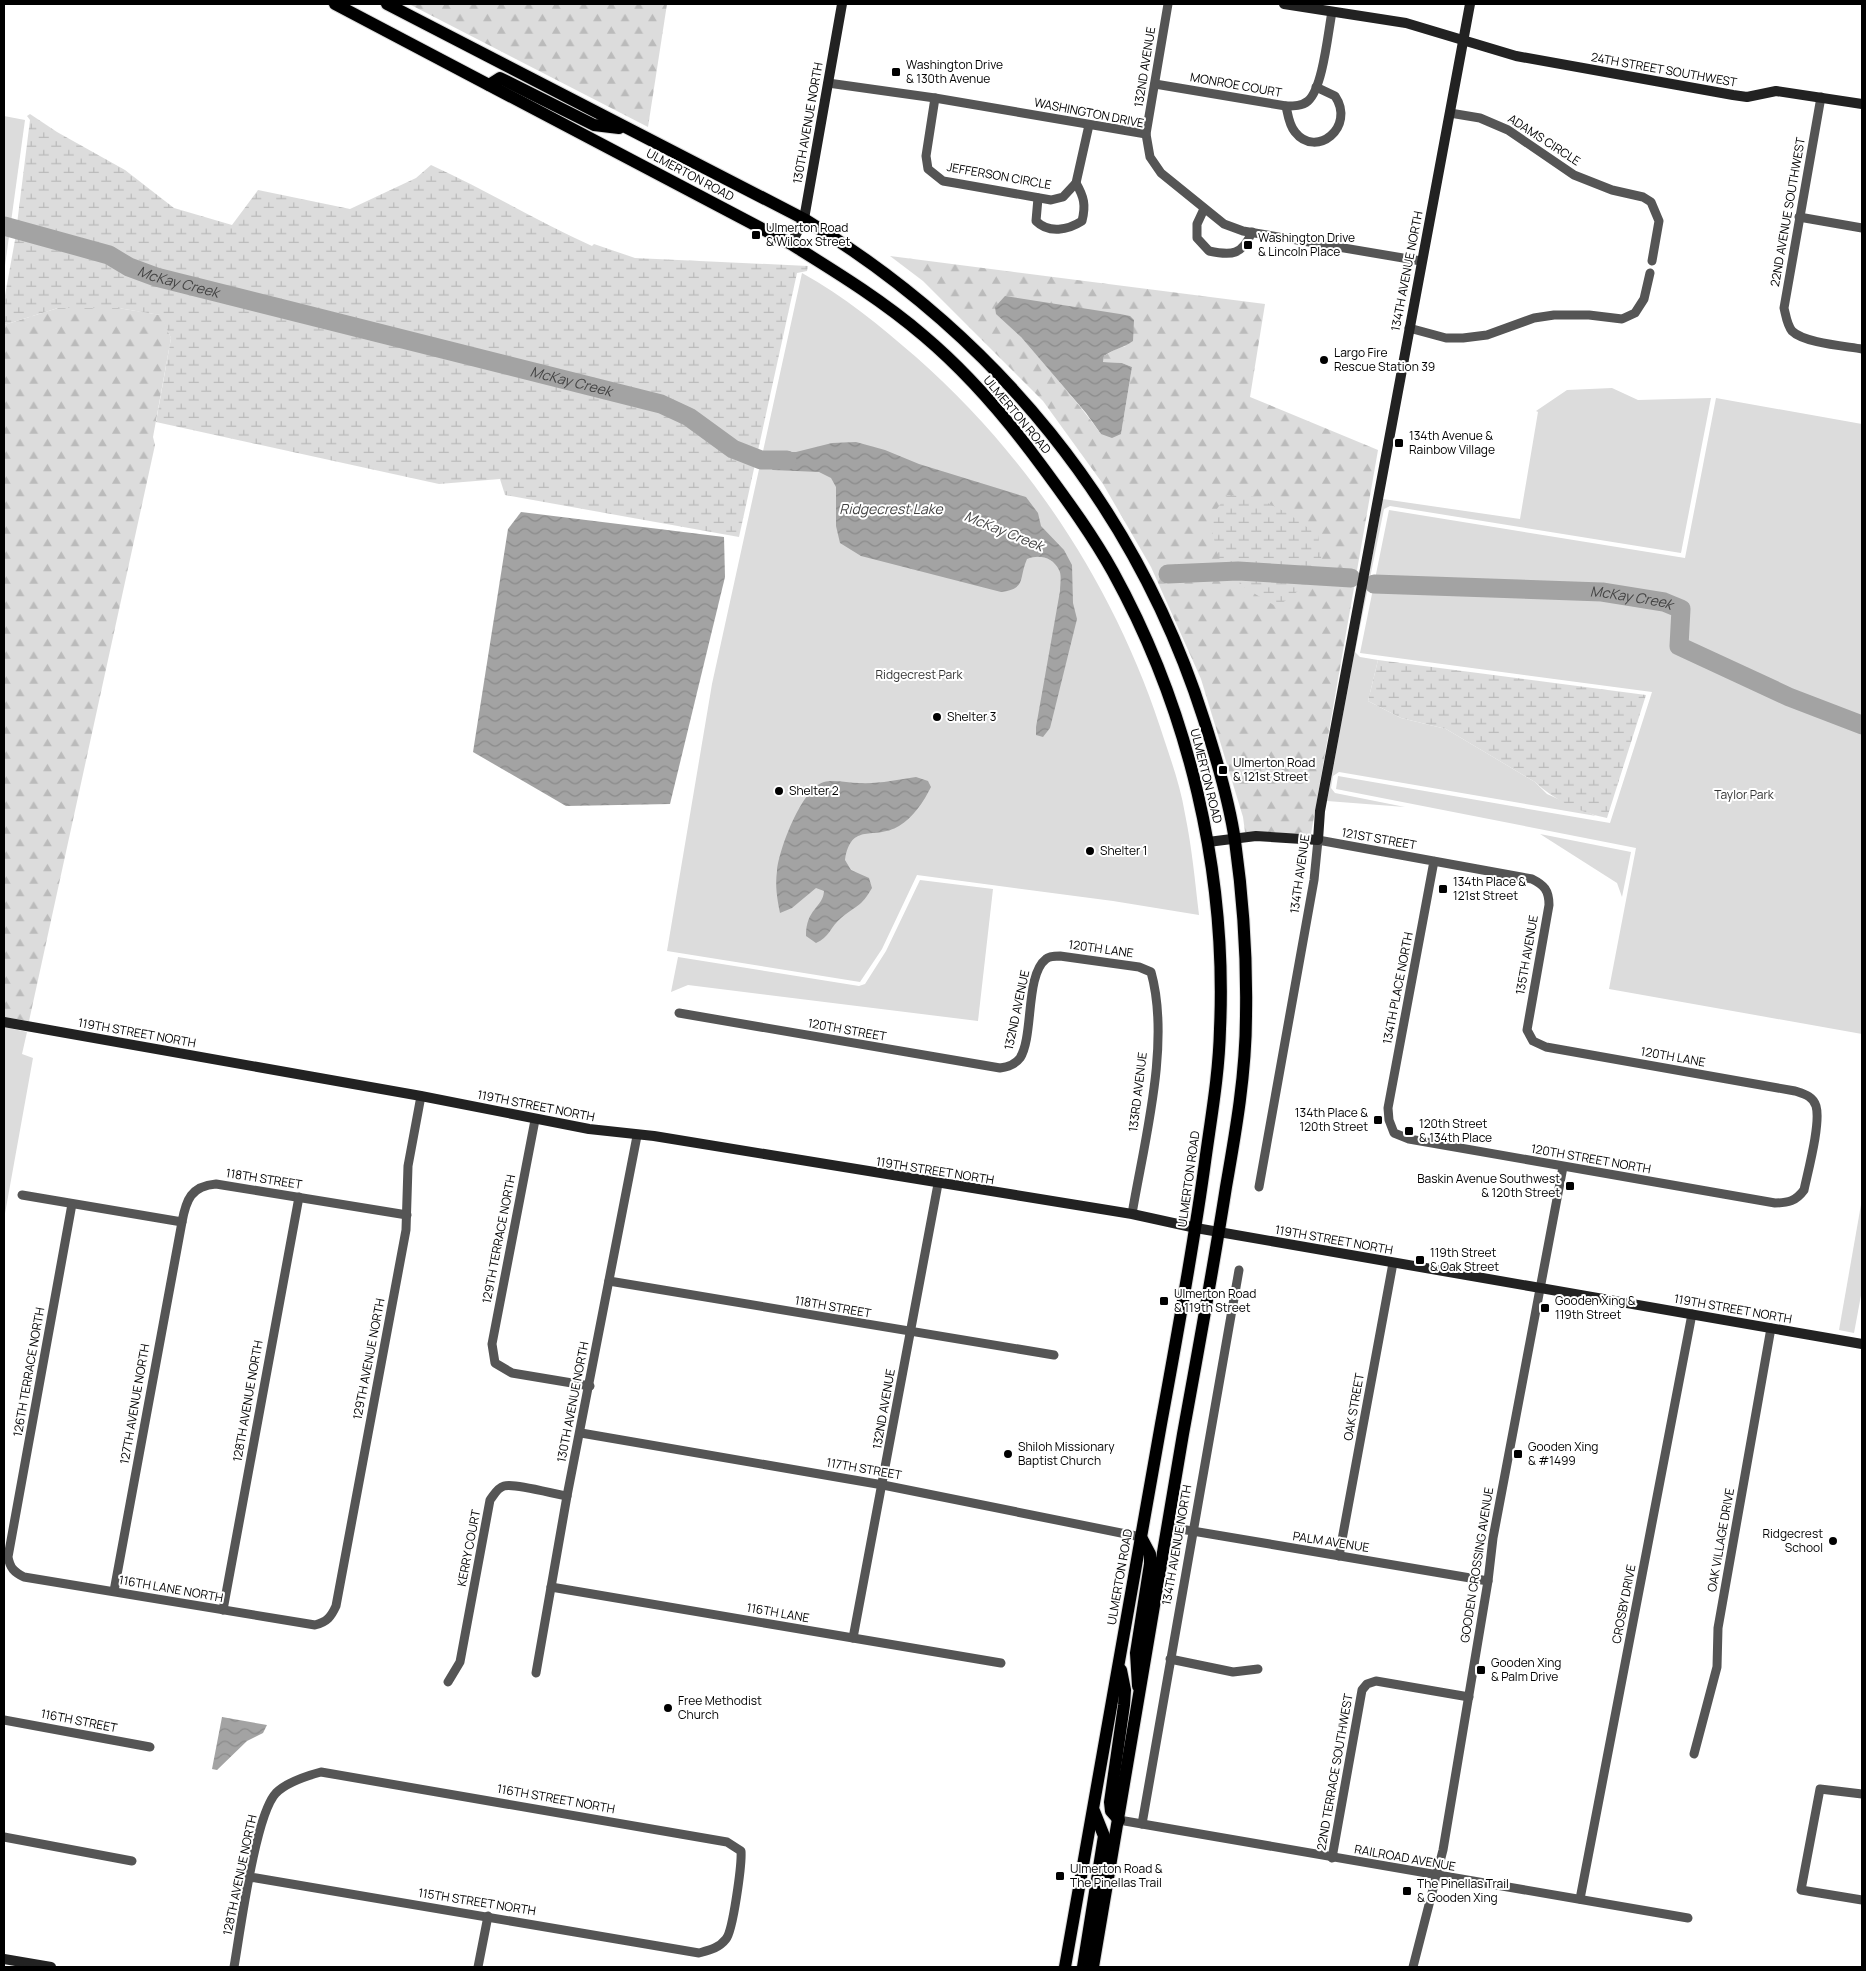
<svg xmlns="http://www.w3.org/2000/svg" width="1866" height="1971" font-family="Manrope,sans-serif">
	<defs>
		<pattern id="forest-firs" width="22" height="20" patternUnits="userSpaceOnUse" patternTransform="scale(1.25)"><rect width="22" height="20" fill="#dcdcdc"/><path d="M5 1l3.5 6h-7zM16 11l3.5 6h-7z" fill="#bbb"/></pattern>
		<pattern id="wetland-marsh" width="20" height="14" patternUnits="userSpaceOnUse" patternTransform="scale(1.25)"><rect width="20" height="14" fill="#dcdcdc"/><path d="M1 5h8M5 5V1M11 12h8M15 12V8" fill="none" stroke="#bbb"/></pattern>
		<pattern id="water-waves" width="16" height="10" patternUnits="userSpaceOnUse" patternTransform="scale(1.25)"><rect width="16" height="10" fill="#a3a3a3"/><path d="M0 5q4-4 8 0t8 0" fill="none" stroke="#8b8b8b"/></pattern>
	</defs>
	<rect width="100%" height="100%" fill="#fff"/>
	<g fill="#dcdcdc">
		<polygon points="4,116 25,120 4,273"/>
		<path d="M802,273c42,23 78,53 114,84 117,103 203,237 249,385 8,24 16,47 20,72 7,34 10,67 14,101l-86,-14 -196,-26 -35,74 -22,33 -193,-31 45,-267z"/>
		<polygon points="1612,388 1638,400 1711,398 1681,553 1390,506 1384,509 1355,652 1360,657 1378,660 1368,701 1401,718 1446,729 1535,782 1547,794 1596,816 1339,772 1333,776 1331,788 1335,793 1405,807 1327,801 1383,499 1520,519 1538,412 1536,411 1567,390"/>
		<polygon points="1716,398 1862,424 1862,1034 1609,989 1636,848 1336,789 1338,776 1610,823 1652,692 1360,653 1389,510 1685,558"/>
		<polygon points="1540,834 1631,852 1622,897 1617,883"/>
		<polygon points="920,880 993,889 978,1021 688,985 671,992 678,957 859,986 865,984 886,951"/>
		<polygon points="4,1027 27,1032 22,1054 33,1058 4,1219"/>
		<polygon points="1862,1199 1862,1290 1854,1333 1839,1330"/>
	</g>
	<g fill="url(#forest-firs)" fill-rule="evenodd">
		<polygon points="409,4 667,4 648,127"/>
		<path d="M890,256l375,48 -15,93 128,53 -67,384 -66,-2 -2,-15 -42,-138 -50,-112 -48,-83 -60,-83 -120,-120zM999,303l127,43 -10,3 -12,7 -1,6 19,1 10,4 -11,67h-20c-24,-33 -52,-64 -79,-96 -12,-14 -18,-14 -25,-33z"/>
		<polygon points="58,308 118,308 161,315 171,338 153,437 155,445 29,1021 4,1017 4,325"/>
	</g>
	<g fill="url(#wetland-marsh)">
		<path d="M30,114l27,18 68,38 49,38 58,17 26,-35 92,19 66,-31 15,-13c55,25 106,56 161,81l2,-2 41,14 173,8 -1,5 -10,2 -58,264 -234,-42 -5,-16 -61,5 -283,-62 15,-84 -11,-23 -42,-7h-60l-54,17v-24l11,-61 15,-120 -3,-4z"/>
		<polygon points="1227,495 1256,497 1289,514 1318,535 1323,572 1277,607 1245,588 1219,558 1209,520"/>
		<path d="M1378,660l268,35 -39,123c-26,-5 -53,-18 -72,-36l-89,-53 -45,-11 -33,-17z"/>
	</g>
	<g fill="url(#water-waves)">
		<path d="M1005,296l115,18 10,2 4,4 -1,21c-9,7 -20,8 -29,15l-1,6 19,1 10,4 -11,67 -9,4 -11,-4 -15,-21 -65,-76 -25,-23 -1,-7z"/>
		<path d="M856,442l29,8 34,14 107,33 12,16 3,13 23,24 8,15 1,38 4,16 -23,93 -4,16 -7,9 -7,-2v-8l24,-136c0,-6 2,-16 -1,-21 -6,-13 -20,-16 -32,-11 -9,21 0,29 -26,33l-140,-36 -21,-13 -4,-17v-39l-5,-9 -12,-6 -46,-2 -12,-10 10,-8h25l36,-9z"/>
		<polygon points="521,512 724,537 725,577 670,804 566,806 473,752 508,529"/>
		<path d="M916,777l12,4 3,6c-7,14 -18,31 -32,39 -25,15 -48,-5 -54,34l6,10 18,8 3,10c-11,19 -15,17 -31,30 -10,8 -12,20 -25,25l-10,-7c0,-28 17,-28 18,-45l-8,-3 -24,20 -12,5c-3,-15 -5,-27 -3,-42 2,-22 25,-83 47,-89 10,-3 24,1 35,1 19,1 38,-3 57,-6z"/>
		<polygon points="222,1717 267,1725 263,1733 247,1741 217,1770 212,1769"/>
	</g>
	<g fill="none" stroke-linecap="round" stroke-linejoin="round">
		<g stroke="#a3a3a3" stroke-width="19">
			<path id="s1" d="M4,226l105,29 20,12 27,10 505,127 28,13 44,32 28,11h26"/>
			<polyline points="1168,574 1238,571 1351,578"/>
			<path id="s2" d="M1374,584l228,8 62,10 17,7 -2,37 110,51 73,28"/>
		</g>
		<defs>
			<g id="primary">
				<path d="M335,4l456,240c45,28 91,56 133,92 45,38 85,85 120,133 25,34 49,67 69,103 76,138 114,300 107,457 -1,45 -9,89 -15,133 -12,88 -28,175 -44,262 -32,181 -64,362 -96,543"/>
				<path d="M387,4l417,215c191,116 332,287 400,501 13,40 25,80 31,121 8,57 12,116 11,174 0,58 -10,115 -20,172 -13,83 -28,165 -43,247 -31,178 -59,356 -90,533"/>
				<polyline points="489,85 500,78 594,125 619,128"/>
				<polyline points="1138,1686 1136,1653 1150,1564 1150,1554 1141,1537"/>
				<polyline points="1119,1820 1111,1811 1110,1802 1124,1705 1125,1690 1121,1670"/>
				<polyline points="1083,1967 1104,1836 1094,1811"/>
			</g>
		</defs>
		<use href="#primary" stroke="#dbdbdb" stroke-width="14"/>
		<g stroke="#555" stroke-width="9">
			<polyline points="828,83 935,98 1146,134 1150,157 1161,173 1224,224 1243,231 1421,261"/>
			<path d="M1155,84l131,22c8,0 16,0 22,-5 15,-13 20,-69 24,-89"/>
			<path d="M1821,97l-37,211c2,8 3,17 8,23 12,12 53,15 70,18"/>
			<polyline points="935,98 926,156 928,169 943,181 955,183 1051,200 1063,197 1076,183 1089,125"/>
			<path d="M1286,106c2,9 3,19 9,26 21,27 61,-5 40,-36l-19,-9"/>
			<polyline points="1450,113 1480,118 1508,130 1574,175 1612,190 1643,197 1651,202 1659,221 1652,261"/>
			<polyline points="1146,134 1168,4"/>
			<path d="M1038,198l-2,23c13,13 32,9 46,0 4,-16 2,-24 -6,-38"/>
			<path d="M1204,209l-7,15v14l12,13c23,5 33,4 43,-19"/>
			<polyline points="1799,217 1862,228"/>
			<polyline points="1409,328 1446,338 1463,338 1487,335 1534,318 1554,315 1589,315 1622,319 1635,313 1644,299 1650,273"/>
			<path d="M679,1013l321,55c7,-1 15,-3 20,-10 14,-22 5,-83 26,-99 3,-3 9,-3 14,-3l79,11 12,5c20,71 -7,170 -19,242"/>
			<polyline points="535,1120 492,1344 495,1363 512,1373 590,1386"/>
			<path d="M1259,1187l55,-307 4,-40 214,39c12,6 17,11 17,26l-22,125 6,11 13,6 249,44c9,3 18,5 21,15 5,17 -8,65 -12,84 -8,11 -16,13 -29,13l-366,-64 -15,-6 -5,-13 -1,-12 46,-247"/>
			<path d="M22,1195l160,27c4,-22 9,-36 34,-38l191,31"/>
			<path d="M72,1204l-64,353c2,11 6,15 16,20l291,48c12,-3 16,-8 21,-19l70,-376 2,-64 13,-70"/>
			<polyline points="609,1281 1054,1355"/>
			<polyline points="581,1433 883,1485 1141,1537"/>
			<polyline points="1169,1527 1488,1581"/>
			<polyline points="1339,1556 1393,1263"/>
			<polyline points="551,1587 1001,1663"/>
			<polyline points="114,1591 182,1222"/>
			<polyline points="223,1610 299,1197"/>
			<polyline points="853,1638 938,1184"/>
			<polyline points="1170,1659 1233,1672 1258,1669"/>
			<polyline points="536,1673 567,1496 637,1136"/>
			<path d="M448,1682l12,-20 30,-162c4,-5 7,-12 14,-14 11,-3 50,8 63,10"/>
			<polyline points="4,1720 150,1747"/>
			<polyline points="1694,1754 1717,1667 1718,1628 1771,1328"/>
			<polyline points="1862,1794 1820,1789 1801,1890 1862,1900"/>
			<polyline points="1119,1820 1688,1918"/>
			<polyline points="1142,1824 1239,1270"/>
			<polyline points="4,1837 132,1861"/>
			<polyline points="1332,1858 1362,1690 1367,1684 1376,1681 1469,1697"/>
			<polyline points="1580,1899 1692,1314"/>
			<path d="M234,1967c6,-34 21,-152 42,-174 11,-11 30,-17 45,-21l406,70 14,9c1,13 -8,80 -15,88 -7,9 -16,11 -27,14l-449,-76"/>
			<polyline points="478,1967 488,1916"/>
			<polyline points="1413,1967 1443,1850 1488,1581 1493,1538 1563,1167"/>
		</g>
		<g stroke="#222" stroke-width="10">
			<polyline points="1284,4 1406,23 1516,56 1733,95 1747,97 1776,91 1862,104"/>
			<polyline points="791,244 804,219 842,4"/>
			<polyline points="1208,842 1256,836 1318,840 1320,811 1470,4"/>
			<polyline points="4,1022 421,1096 589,1129 654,1136 1132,1214 1196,1228 1862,1344"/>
			<polyline points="4,1959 51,1967"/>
		</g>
		<use href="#primary" stroke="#000" stroke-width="12"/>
	</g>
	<g fill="#000" stroke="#fff" stroke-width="2">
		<rect x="891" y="67" width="10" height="10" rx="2.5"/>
		<rect x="751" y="230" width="10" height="10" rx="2.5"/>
		<rect x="1243" y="240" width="10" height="10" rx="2.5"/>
		<circle cx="1324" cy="360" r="5"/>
		<rect x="1394" y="438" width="10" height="10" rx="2.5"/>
		<circle cx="937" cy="717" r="5"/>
		<rect x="1218" y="765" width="10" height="10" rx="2.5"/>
		<circle cx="779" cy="791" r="5"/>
		<circle cx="1090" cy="851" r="5"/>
		<rect x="1438" y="884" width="10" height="10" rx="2.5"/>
		<rect x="1373" y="1115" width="10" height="10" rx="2.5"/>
		<rect x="1404" y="1126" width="10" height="10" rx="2.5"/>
		<rect x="1565" y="1181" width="10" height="10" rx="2.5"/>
		<rect x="1415" y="1255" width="10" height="10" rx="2.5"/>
		<rect x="1159" y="1296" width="10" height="10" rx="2.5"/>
		<rect x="1540" y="1303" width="10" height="10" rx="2.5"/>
		<circle cx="1008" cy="1454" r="5"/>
		<rect x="1513" y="1449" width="10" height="10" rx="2.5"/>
		<circle cx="1833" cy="1541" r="5"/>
		<rect x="1476" y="1665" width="10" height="10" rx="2.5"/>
		<circle cx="668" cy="1708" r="5"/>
		<rect x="1055" y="1871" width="10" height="10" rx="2.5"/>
		<rect x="1402" y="1886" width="10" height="10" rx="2.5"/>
	</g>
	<g text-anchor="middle" stroke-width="4" stroke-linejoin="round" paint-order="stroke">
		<g font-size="12" fill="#000" stroke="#fff" text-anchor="start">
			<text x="906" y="69">Washington Drive<tspan x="906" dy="14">&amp; 130th Avenue</tspan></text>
			<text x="766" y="232">Ulmerton Road<tspan x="766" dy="14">&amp; Wilcox Street</tspan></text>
			<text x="1258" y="242">Washington Drive<tspan x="1258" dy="14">&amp; Lincoln Place</tspan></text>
			<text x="1334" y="357">Largo Fire<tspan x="1334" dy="14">Rescue Station 39</tspan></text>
			<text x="1409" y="440">134th Avenue &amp;<tspan x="1409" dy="14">Rainbow Village</tspan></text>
			<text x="947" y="721">Shelter 3</text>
			<text x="1233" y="767">Ulmerton Road<tspan x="1233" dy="14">&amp; 121st Street</tspan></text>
			<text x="789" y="795">Shelter 2</text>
			<text x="1100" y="855">Shelter 1</text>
			<text x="1453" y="886">134th Place &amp;<tspan x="1453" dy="14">121st Street</tspan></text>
			<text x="1368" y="1117" text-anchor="end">134th Place &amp;<tspan x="1368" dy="14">120th Street</tspan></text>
			<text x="1419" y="1128">120th Street<tspan x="1419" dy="14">&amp; 134th Place</tspan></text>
			<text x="1560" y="1183" text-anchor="end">Baskin Avenue Southwest<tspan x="1560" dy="14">&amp; 120th Street</tspan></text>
			<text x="1430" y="1257">119th Street<tspan x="1430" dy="14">&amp; Oak Street</tspan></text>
			<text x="1174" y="1298">Ulmerton Road<tspan x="1174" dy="14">&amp; 119th Street</tspan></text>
			<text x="1555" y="1305">Gooden Xing &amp;<tspan x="1555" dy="14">119th Street</tspan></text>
			<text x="1018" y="1451">Shiloh Missionary<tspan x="1018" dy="14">Baptist Church</tspan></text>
			<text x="1528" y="1451">Gooden Xing<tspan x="1528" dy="14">&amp; #1499</tspan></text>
			<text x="1823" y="1538" text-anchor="end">Ridgecrest<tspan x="1823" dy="14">School</tspan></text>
			<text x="1491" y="1667">Gooden Xing<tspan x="1491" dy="14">&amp; Palm Drive</tspan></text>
			<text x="678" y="1705">Free Methodist<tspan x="678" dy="14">Church</tspan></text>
			<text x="1070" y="1873">Ulmerton Road &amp;<tspan x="1070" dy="14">The Pinellas Trail</tspan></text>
			<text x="1417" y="1888">The Pinellas Trail<tspan x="1417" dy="14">&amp; Gooden Xing</tspan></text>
		</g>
		<g font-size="12" fill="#000" stroke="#fff">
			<text transform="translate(1145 67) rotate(-81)" y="4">132ND AVENUE</text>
			<text transform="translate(1664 70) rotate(10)" y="4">24TH STREET SOUTHWEST</text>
			<text transform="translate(1236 85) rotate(10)" y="4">MONROE COURT</text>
			<text transform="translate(1089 113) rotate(11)" y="4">WASHINGTON DRIVE</text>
			<text transform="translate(808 123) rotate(-80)" y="4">130TH AVENUE NORTH</text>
			<text transform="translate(1544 140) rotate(33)" y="4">ADAMS CIRCLE</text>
			<text transform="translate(690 175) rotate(28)" y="4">ULMERTON ROAD</text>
			<text transform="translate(999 176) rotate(10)" y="4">JEFFERSON CIRCLE</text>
			<text transform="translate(1788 212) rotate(-80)" y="4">22ND AVENUE SOUTHWEST</text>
			<text transform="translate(1407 271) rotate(-79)" y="4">134TH AVENUE NORTH</text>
			<text transform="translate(1017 415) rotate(50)" y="4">ULMERTON ROAD</text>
			<text transform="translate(1206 776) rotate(76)" y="4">ULMERTON ROAD</text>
			<text transform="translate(1379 839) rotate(10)" y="4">121ST STREET</text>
			<text transform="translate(1300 874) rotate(-82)" y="4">134TH AVENUE</text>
			<text transform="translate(1101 949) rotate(8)" y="4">120TH LANE</text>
			<text transform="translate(1527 955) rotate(-80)" y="4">135TH AVENUE</text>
			<text transform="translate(1398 988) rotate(-79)" y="4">134TH PLACE NORTH</text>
			<text transform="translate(1017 1010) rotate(-78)" y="4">132ND AVENUE</text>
			<text transform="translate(847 1030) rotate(10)" y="4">120TH STREET</text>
			<text transform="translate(137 1033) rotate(10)" y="4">119TH STREET NORTH</text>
			<text transform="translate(1673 1057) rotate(10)" y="4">120TH LANE</text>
			<text transform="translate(1138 1092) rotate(-83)" y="4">133RD AVENUE</text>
			<text transform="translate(536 1106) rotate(11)" y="4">119TH STREET NORTH</text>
			<text transform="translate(1591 1159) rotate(10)" y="4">120TH STREET NORTH</text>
			<text transform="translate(935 1171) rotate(9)" y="4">119TH STREET NORTH</text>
			<text transform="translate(264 1179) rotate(9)" y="4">118TH STREET</text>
			<text transform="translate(1189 1179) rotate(-82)" y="4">ULMERTON ROAD</text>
			<text transform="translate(499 1239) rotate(-79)" y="4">129TH TERRACE NORTH</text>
			<text transform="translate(1334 1240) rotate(10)" y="4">119TH STREET NORTH</text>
			<text transform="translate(833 1307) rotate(10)" y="4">118TH STREET</text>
			<text transform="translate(1733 1309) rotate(10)" y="4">119TH STREET NORTH</text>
			<text transform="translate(369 1359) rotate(-79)" y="4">129TH AVENUE NORTH</text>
			<text transform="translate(29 1372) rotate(-80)" y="4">126TH TERRACE NORTH</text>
			<text transform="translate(248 1401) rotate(-80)" y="4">128TH AVENUE NORTH</text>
			<text transform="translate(573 1402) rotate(-79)" y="4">130TH AVENUE NORTH</text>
			<text transform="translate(135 1404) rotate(-80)" y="4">127TH AVENUE NORTH</text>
			<text transform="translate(1354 1407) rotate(-80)" y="4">OAK STREET</text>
			<text transform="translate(884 1409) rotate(-80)" y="4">132ND AVENUE</text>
			<text transform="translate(864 1469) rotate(10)" y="4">117TH STREET</text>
			<text transform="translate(1721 1540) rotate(-80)" y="4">OAK VILLAGE DRIVE</text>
			<text transform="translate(1331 1542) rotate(9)" y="4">PALM AVENUE</text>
			<text transform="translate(1177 1545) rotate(-80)" y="4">134TH AVENUE NORTH</text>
			<text transform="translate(469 1548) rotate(-79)" y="4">KERRY COURT</text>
			<text transform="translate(1477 1565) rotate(-81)" y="4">GOODEN CROSSING AVENUE</text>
			<text transform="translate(1120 1577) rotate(-80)" y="4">ULMERTON ROAD</text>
			<text transform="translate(171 1589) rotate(10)" y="4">116TH LANE NORTH</text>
			<text transform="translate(1624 1604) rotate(-79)" y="4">CROSBY DRIVE</text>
			<text transform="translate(778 1613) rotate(10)" y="4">116TH LANE</text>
			<text transform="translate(79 1721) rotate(11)" y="4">116TH STREET</text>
			<text transform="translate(1335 1772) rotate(-80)" y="4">22ND TERRACE SOUTHWEST</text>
			<text transform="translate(556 1799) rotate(10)" y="4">116TH STREET NORTH</text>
			<text transform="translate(1405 1858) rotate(10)" y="4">RAILROAD AVENUE</text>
			<text transform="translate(240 1875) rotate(-78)" y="4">128TH AVENUE NORTH</text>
			<text transform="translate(477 1902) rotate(9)" y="4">115TH STREET NORTH</text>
		</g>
		<g font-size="12" fill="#333" stroke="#fff">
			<text x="919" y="679">Ridgecrest Park</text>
			<text x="1744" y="799">Taylor Park</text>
		</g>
		<g font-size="14" font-style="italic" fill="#444" stroke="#fff">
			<text dy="5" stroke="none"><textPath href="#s1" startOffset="184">McKay Creek</textPath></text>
			<text dy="5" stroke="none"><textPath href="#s1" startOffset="589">McKay Creek</textPath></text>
			<text x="891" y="514">Ridgecrest Lake</text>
			<text transform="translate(1004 531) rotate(22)" y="5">McKay Creek</text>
			<text dy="5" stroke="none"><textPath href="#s2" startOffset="258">McKay Creek</textPath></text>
		</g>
	</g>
	<rect width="1866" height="1971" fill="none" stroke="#000000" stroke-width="10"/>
</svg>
